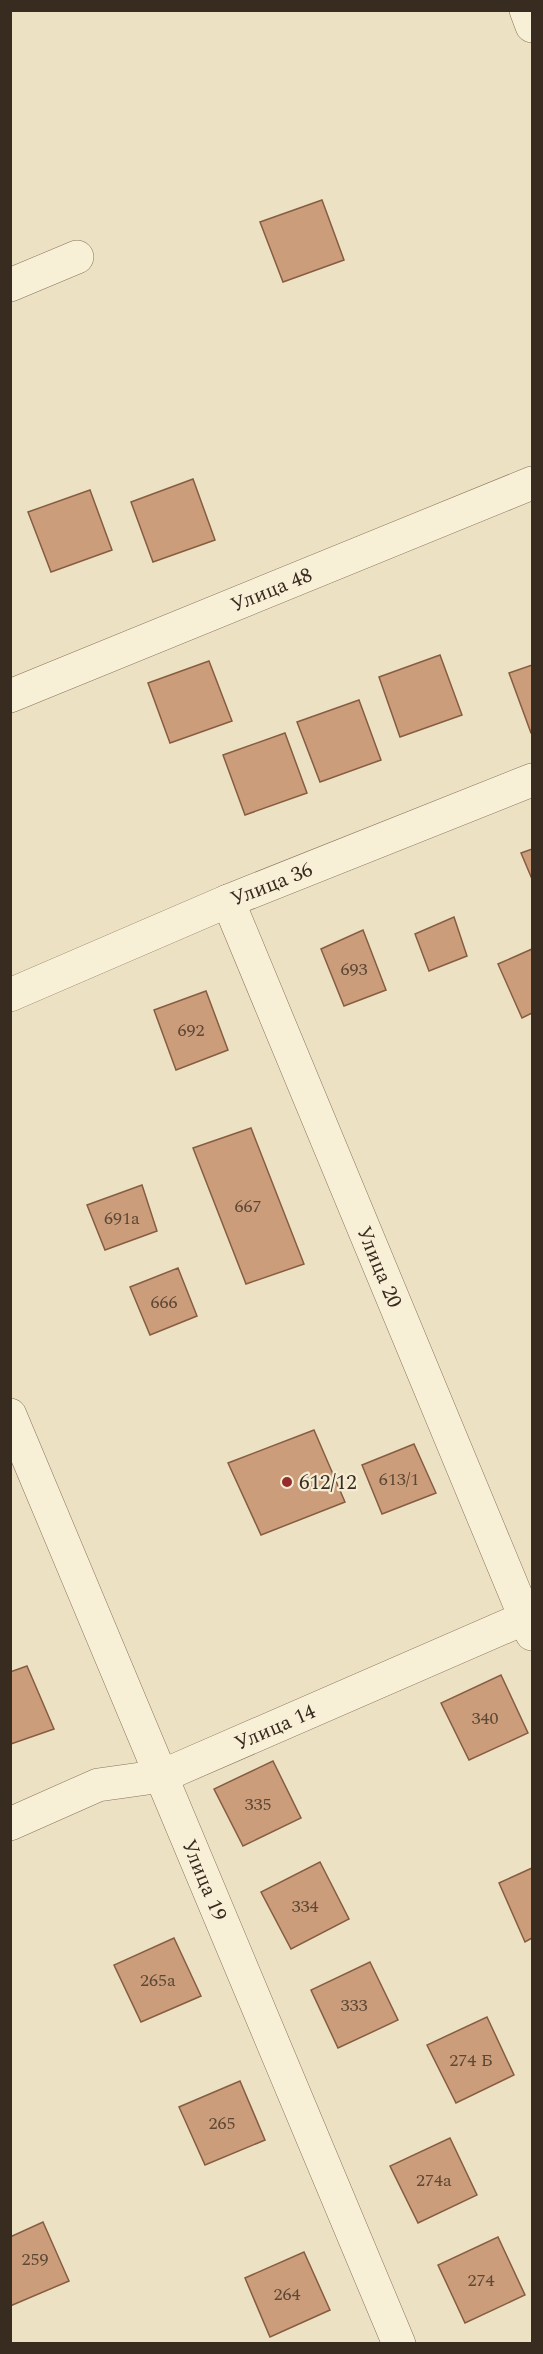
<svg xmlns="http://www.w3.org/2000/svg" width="543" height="2354" font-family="Spectral,serif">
	<rect width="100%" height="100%" fill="#ede1c4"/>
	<g fill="#cb9d7b" stroke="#865d41" stroke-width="1.5">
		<polygon points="322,200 344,260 283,282 260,222"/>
		<polygon points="193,479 215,540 153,562 131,502"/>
		<polygon points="90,490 112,550 51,572 28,512"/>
		<polygon points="440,655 462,715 400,737 379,677"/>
		<polygon points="209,661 232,721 170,743 148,683"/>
		<polygon points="532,665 532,733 531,733 509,673"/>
		<polygon points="359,700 381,760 320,782 297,722"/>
		<polygon points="285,733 307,793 245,815 223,755"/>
		<polygon points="532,849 532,879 521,853"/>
		<polygon points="454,917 467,956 429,971 415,934"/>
		<polygon points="363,930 386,990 344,1006 321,949"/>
		<polygon points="532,949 532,1013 522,1018 498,964"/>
		<polygon points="206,991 228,1050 176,1070 154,1010"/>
		<polygon points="251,1128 304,1264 246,1284 193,1148"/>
		<polygon points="142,1185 157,1231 105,1250 87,1205"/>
		<polygon points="178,1268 197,1316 150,1335 130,1287"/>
		<polygon points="314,1430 345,1502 261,1535 228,1463"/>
		<polygon points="414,1444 436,1493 382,1514 362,1465"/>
		<polygon points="27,1666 54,1729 11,1744 10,1672"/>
		<polygon points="501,1675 528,1733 469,1760 441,1703"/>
		<polygon points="273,1761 301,1818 243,1846 214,1789"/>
		<polygon points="320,1862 349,1919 291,1949 261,1892"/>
		<polygon points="532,1868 532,1938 525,1942 499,1883"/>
		<polygon points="174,1938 201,1996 141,2022 114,1965"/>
		<polygon points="370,1962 398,2020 338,2048 311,1990"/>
		<polygon points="487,2017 514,2075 456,2103 427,2045"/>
		<polygon points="240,2081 265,2140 205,2165 179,2107"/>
		<polygon points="450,2138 477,2195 418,2223 390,2166"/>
		<polygon points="43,2222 69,2281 10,2306 10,2237"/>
		<polygon points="498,2237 525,2295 465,2323 438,2265"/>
		<polygon points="304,2252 330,2310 270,2337 245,2278"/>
	</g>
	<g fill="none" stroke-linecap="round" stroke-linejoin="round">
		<defs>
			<g id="minor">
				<polyline points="526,10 532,26"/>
				<polyline points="10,285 77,257"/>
				<path id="s1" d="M10,696l522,-213"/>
				<path id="s2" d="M228,901l304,733"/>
				<path id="s3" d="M10,995l218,-94 304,-121"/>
				<path id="s4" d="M10,1415l389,929"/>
				<path id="s5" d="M10,1824l88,-39 64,-9 370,-161"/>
			</g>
		</defs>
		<use href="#minor" stroke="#87735b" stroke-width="34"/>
		<use href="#minor" stroke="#f8efd7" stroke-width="33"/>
	</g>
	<circle fill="#952d2c" stroke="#f5ecd4" stroke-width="2" cx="287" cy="1482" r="6"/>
	<g text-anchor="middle" stroke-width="4.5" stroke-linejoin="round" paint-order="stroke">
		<g font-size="18" fill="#5d4836">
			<text x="354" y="975">693</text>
			<text x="191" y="1036">692</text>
			<text x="248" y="1212">667</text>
			<text x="122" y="1224">691а</text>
			<text x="164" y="1308">666</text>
			<text x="399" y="1485">613/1</text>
			<text x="485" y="1724">340</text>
			<text x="258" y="1810">335</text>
			<text x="305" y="1912">334</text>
			<text x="158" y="1986">265а</text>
			<text x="354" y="2011">333</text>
			<text x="471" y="2066">274 Б</text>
			<text x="222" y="2129">265</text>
			<text x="434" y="2186">274а</text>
			<text x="35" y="2265">259</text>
			<text x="481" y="2286">274</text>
			<text x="287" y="2300">264</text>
		</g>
		<g font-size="21" fill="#382b1f" stroke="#f5ecd4">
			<text dy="7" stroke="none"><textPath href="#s1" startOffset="282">Улица 48</textPath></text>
			<text dy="7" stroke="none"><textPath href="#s3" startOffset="284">Улица 36</textPath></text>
			<text dy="7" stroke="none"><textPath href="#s2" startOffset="396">Улица 20</textPath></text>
			<text dy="7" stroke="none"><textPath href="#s5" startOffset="284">Улица 14</textPath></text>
			<text dy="7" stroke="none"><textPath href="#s4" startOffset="504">Улица 19</textPath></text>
		</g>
		<g font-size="21" fill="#382b1f" stroke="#f5ecd4" text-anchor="start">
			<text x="299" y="1489">612/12</text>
		</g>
	</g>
	<rect width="543" height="2354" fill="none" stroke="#382b1f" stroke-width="24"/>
</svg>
